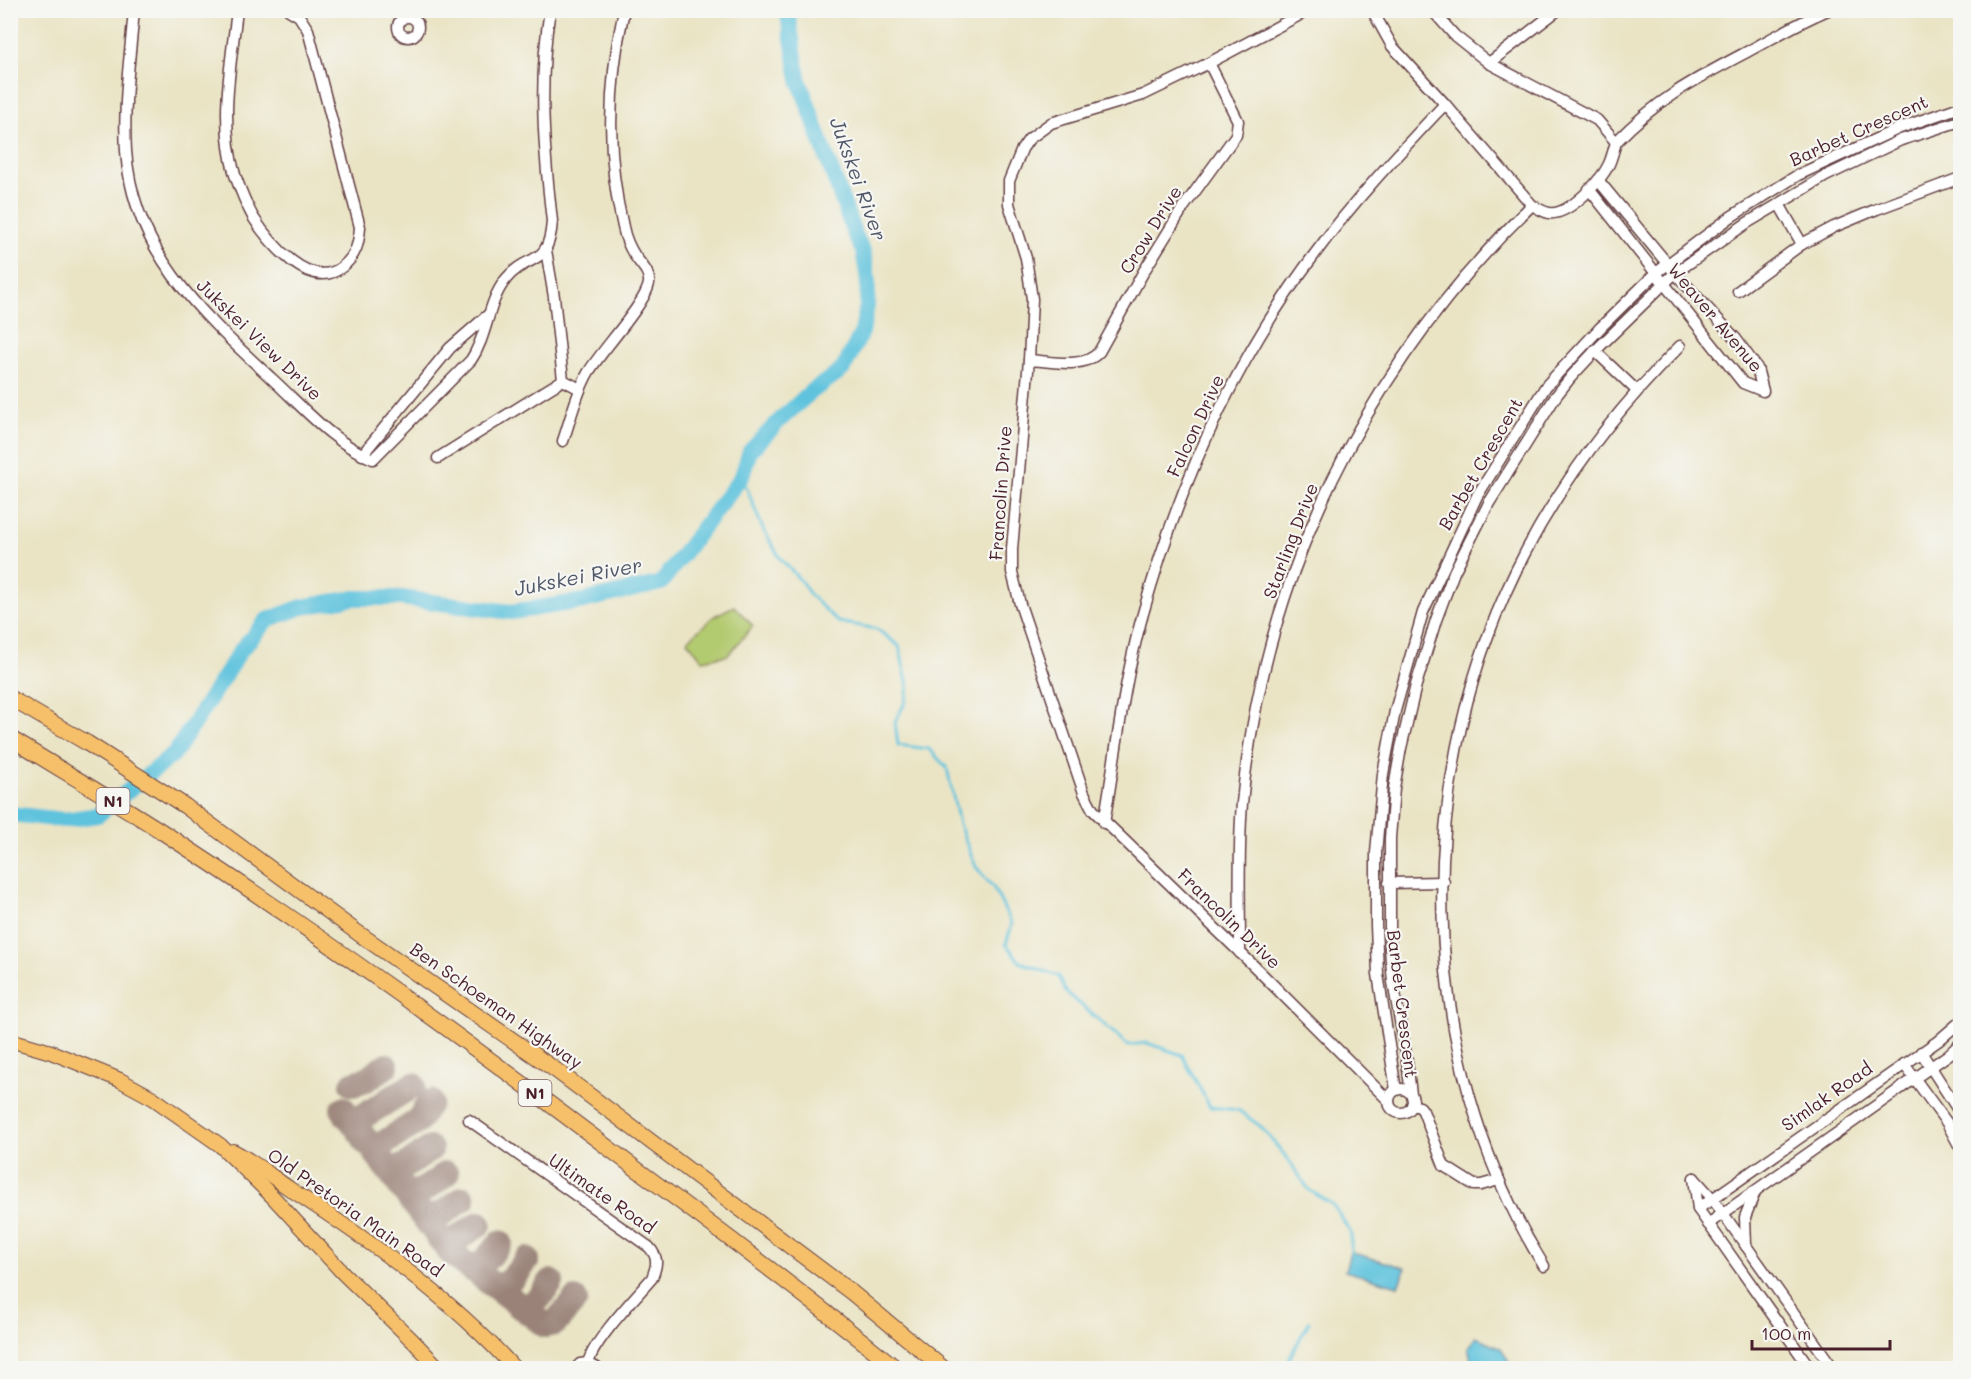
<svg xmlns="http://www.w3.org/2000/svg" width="1971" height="1379" font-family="Mali,sans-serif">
	<rect width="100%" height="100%" fill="#f6f6f2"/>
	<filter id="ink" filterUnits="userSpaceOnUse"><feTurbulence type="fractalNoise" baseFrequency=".0167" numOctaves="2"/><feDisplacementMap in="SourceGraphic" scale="12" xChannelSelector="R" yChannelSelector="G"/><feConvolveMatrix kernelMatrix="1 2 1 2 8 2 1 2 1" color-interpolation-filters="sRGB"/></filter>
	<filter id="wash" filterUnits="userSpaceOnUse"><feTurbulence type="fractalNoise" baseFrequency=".008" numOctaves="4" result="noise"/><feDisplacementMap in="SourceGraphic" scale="24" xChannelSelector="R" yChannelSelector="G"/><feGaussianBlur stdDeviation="1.35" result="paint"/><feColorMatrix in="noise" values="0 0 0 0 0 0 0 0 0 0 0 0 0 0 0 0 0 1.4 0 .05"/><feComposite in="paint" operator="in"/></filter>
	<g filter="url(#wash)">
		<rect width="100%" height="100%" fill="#eae4c5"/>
		<polygon fill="#b2ca70" stroke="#7e744e" stroke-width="1.5" points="734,606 753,626 728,655 703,660 687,641 714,616"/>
		<g fill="#5fc3dd" stroke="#547184" stroke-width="1.5">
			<polygon points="1350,1252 1406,1268 1398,1286 1345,1271"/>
			<polygon points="1476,1337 1501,1348 1512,1368 1473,1368 1468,1347"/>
		</g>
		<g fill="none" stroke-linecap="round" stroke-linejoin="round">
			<g stroke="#5fc3dd" stroke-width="3">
				<polyline points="742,476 762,527 780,558 801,581 810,595 838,622 877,629 899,646 908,686 906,701 895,722 898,745 929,749 947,768 959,824 976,867 993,887 1012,924 1006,944 1020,962 1058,976 1066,992 1128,1045 1147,1043 1182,1055 1210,1107 1238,1110 1260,1126 1287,1158 1309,1190 1333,1205 1351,1233 1351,1254"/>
				<polyline points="1284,1368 1309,1322"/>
			</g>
			<polyline stroke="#5fc3dd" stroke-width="16" points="10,814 64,820 98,815 174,754 241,650 267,620 302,607 354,598 401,598 511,612 583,601 661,583 742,476 750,451 781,419 811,392 843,369 862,332 867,306 868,279 863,251 854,233 799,80 787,10"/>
			<g stroke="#9a8278" stroke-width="26">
				<polyline points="353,1084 365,1080 386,1066"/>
				<polyline points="343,1109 450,1252 545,1325 555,1323 575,1300"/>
				<polyline points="347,1116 356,1119 362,1117 413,1085"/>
				<polyline points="366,1142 374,1145 384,1143 417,1122 430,1102"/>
				<path d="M383,1164c16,13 33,-6 47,-15"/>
				<path d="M402,1189c15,11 31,-6 44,-15"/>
				<path d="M421,1214c15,9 29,-7 42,-15"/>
				<path d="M438,1237c14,11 28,-5 41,-13"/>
				<path d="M464,1264c17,8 26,-10 36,-21"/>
				<path d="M491,1284c17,6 26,-12 36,-24"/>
				<path d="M518,1305c16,5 25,-12 33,-23"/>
			</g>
		</g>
	</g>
	<g filter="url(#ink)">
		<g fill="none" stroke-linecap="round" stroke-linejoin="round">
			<defs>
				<g id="minor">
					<path d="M134,10c-4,47 -11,94 -8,141 7,101 76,163 145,227 31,28 63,66 102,81l98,-99c17,-25 16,-57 35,-81 22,-27 43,-10 46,-58 -8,-70 -14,-140 -2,-211"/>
					<path d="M237,10c-6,54 -18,112 -2,165 5,14 11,29 18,42 16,25 57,75 89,50 14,-11 17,-24 18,-40l-52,-197 -9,-14 -10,-6"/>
					<polyline points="1309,10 1209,63 1143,95 1051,123 1029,139 1022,149 1009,181 1009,204 1026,258 1032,299 1029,360 1012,549 1012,572 1020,604 1084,793 1093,810 1256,968 1389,1101"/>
					<path d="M1372,10l20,36 53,58 87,101c5,3 11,7 17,8 19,3 52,-32 60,-49 3,-7 5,-15 7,-22l-19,-22 -108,-57 -34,-27 -23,-26"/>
					<circle cx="408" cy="27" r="10"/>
					<polyline points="1489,63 1558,10"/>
					<path d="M1616,142c41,-43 78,-62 129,-89 28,-15 54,-31 83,-43"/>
					<polyline points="1589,189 1743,383 1763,391 1757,368 1736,339 1675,273 1598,180"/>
					<polyline points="1779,204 1802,244 1834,227 1877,209 1960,178"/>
					<polyline points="546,250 554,297 563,380 580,389"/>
					<polyline points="1738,291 1802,244"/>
					<polyline points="1595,351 1637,391"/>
					<path d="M1029,360c22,1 54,10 70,-8l45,-81 39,-63 53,-73 2,-14 -29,-58"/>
					<path d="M563,441c8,-23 13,-47 25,-68 12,-21 59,-71 61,-90 1,-11 -8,-18 -14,-27 -6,-9 -10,-19 -12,-29 -17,-72 -15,-145 1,-217"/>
					<polyline points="362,455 450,348 488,315"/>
					<polyline points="438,458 563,380"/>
					<path d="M1104,823c12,-69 19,-139 38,-206 36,-130 93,-258 175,-366 39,-53 84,-100 128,-147"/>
					<polyline points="1389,883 1444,882"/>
					<path d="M1240,953c0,-50 -2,-100 2,-150 22,-230 125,-438 290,-598"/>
					<polyline points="1921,1052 1960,1113"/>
					<polyline points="1904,1064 1947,1123 1960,1147"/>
					<circle cx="1401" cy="1101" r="12"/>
					<polyline points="1396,1090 1378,974 1376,925 1376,853 1383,774 1395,711 1423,612 1477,496 1546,386 1601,327 1656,273 1732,216 1798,175 1900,128 1960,107"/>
					<polyline points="1411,1094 1406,1054 1393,982 1390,949 1390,838 1394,788 1401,748 1416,685 1436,620 1454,572 1489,503 1556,396 1571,377 1595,351 1675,273 1747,223 1826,176 1901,140 1960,121"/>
					<polyline points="1412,1105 1420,1107 1423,1111 1444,1166 1474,1185 1481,1185 1499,1180"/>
					<path d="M469,1120l180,127c10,11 8,18 3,31 -17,20 -58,62 -64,85"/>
					<polyline points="1694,1178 1712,1198 1833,1368"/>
					<polyline points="1694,1178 1698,1209 1810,1368"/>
					<polyline points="1698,1209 1938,1041 1960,1022"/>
					<polyline points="1708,1224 1948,1055 1960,1044"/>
					<polyline points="1746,1246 1745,1217 1755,1192"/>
					<path d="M1544,1266c-131,-210 -134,-497 -18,-715 41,-78 92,-143 154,-205"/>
					<polyline points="576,1368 580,1364 588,1363 597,1368"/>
				</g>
				<g id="major">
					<polyline points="10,1040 51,1052 120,1080 153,1098 220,1145 273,1197 344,1274 413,1341 439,1368"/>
					<path d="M233,1151c20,10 38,25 57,38 81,53 159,107 224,179"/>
				</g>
				<g id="highway">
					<polyline points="10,698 87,743 185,806 358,933 557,1071 851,1292 943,1368"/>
					<path d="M10,738c51,32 103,62 154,95 159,103 312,215 463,329 91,67 181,135 269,206"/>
				</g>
			</defs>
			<use href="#minor" stroke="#623d42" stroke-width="13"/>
			<use href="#major" stroke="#623d42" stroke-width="16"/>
			<use href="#highway" stroke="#623d42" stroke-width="17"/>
			<use href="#minor" stroke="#fff" stroke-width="10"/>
			<use href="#major" stroke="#f6c06b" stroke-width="14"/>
			<use href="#highway" stroke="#f6c06b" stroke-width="15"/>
		</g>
	</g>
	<g text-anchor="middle" stroke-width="4.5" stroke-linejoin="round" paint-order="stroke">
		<g fill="#f6f6f2" stroke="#7e6067" stroke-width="1.5">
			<rect x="96.5" y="788" width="33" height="26" rx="4.5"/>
			<rect x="518.5" y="1080" width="33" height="26" rx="4.5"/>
		</g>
		<g font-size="16" font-weight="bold" fill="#4a1f2b">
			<text x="113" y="807">N1</text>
			<text x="535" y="1099">N1</text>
		</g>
		<g font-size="18" fill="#4a1f2b" stroke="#f6f6f2">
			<text transform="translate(1859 131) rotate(-24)" y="6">Barbet Crescent</text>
			<text transform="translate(1151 230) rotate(-58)" y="6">Crow Drive</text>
			<text transform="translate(1715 318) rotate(50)" y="6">Weaver Avenue</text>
			<text transform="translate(259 340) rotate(44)" y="6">Jukskei View Drive</text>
			<text transform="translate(1196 426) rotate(-65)" y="6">Falcon Drive</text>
			<text transform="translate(1481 464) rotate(-60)" y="6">Barbet Crescent</text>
			<text transform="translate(1001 493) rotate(-86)" y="6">Francolin Drive</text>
			<text transform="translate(1291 541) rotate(-69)" y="6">Starling Drive</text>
			<text transform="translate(1229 919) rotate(44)" y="6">Francolin Drive</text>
			<text transform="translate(1402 1004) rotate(83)" y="6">Barbet Crescent</text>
			<text transform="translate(496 1006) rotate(35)" y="6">Ben Schoeman Highway</text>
			<text transform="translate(1827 1097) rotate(-35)" y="6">Simlak Road</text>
			<text transform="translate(602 1194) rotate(35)" y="6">Ultimate Road</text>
			<text transform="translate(355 1213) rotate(35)" y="6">Old Pretoria Main Road</text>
		</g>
		<g font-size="20" font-style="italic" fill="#515869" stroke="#f6f6f2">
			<text transform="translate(858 179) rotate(70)" y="7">Jukskei River</text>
			<text transform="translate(578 577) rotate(-11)" y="7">Jukskei River</text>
		</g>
	</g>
	<rect width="1971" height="1379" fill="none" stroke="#f6f6f2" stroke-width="36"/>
	<path d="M1752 1340v9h138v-9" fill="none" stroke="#4a1f2b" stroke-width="3"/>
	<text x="1761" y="1340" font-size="18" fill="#4a1f2b" stroke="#f6f6f2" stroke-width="4.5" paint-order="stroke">100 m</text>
</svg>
